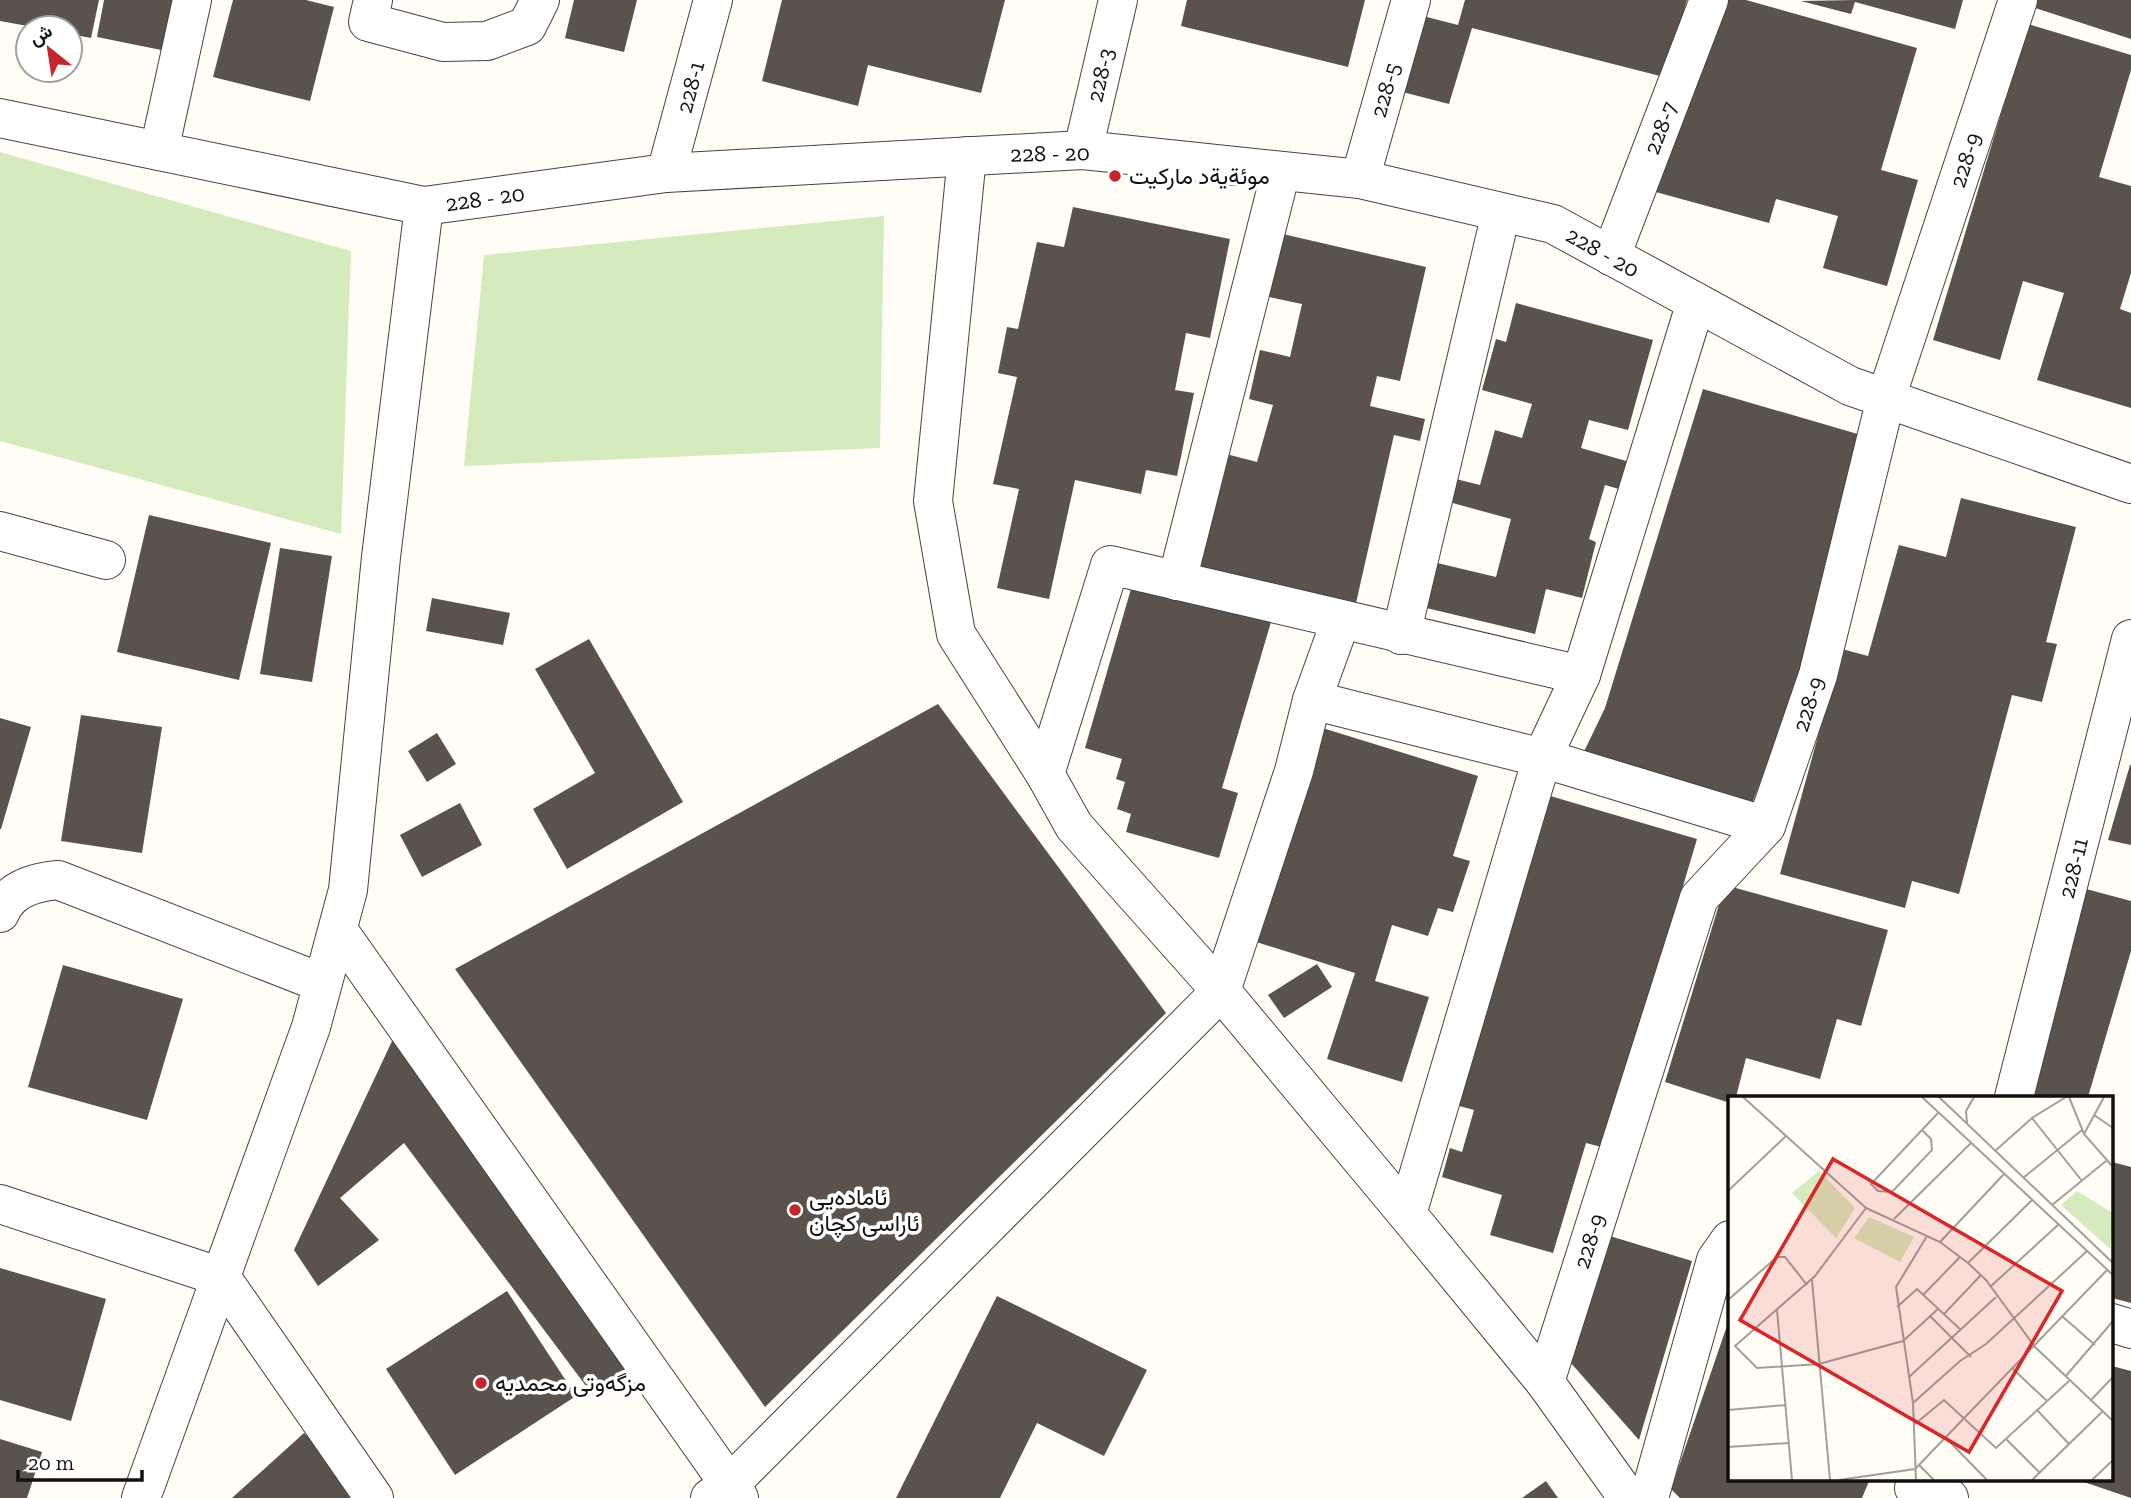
<svg xmlns="http://www.w3.org/2000/svg" width="2131" height="1498" font-family="'Zilla Slab',Vazirmatn,serif">
	<rect width="100%" height="100%" fill="#fffdf5"/>
	<g fill="#d5ebbd">
		<polygon points="0,152 351,251 341,534 0,441"/>
		<polygon points="884,216 880,448 464,466 484,255"/>
	</g>
	<g fill="#5a524d">
		<polygon points="0,0 99,0 91,38 70,34 70,28 39,28 0,21"/>
		<polygon points="104,0 176,0 166,51 97,37"/>
		<polygon points="233,0 306,0 334,7 310,101 213,77"/>
		<polygon points="574,0 637,0 624,52 565,38"/>
		<polygon points="782,0 1005,0 981,93 868,65 858,106 762,81"/>
		<polygon points="1187,0 1365,0 1348,67 1181,26"/>
		<polygon points="1465,0 1687,0 1664,77 1472,28 1449,104 1391,89 1415,14 1458,25"/>
		<polygon points="1715,0 1746,0 1917,48 1881,170 1918,180 1887,286 1823,268 1838,216 1776,199 1769,223 1652,191"/>
		<polygon points="1855,0 1963,0 1955,29 1855,2 1851,14 1801,1"/>
		<polygon points="2034,0 2131,0 2131,39 2032,7"/>
		<polygon points="2028,24 2131,55 2131,70 2099,177 2131,186 2131,273 2120,309 2131,313 2131,408 2037,380 2064,293 2023,281 2000,360 1933,340"/>
		<polygon points="1073,207 1230,239 1210,338 1186,333 1175,390 1194,393 1177,476 1146,470 1141,494 1075,480 1049,599 997,588 1019,489 993,484 1017,377 998,373 1007,327 1018,329 1037,242 1064,247"/>
		<polygon points="1274,232 1426,267 1400,381 1377,376 1370,406 1425,419 1420,441 1394,435 1356,603 1198,566 1226,454 1257,462 1273,405 1249,399 1260,350 1290,357 1302,304 1260,295"/>
		<polygon points="1516,303 1653,340 1628,430 1589,420 1581,448 1640,465 1633,493 1605,485 1589,539 1596,542 1582,598 1546,589 1535,634 1418,606 1429,561 1496,577 1511,519 1449,502 1456,479 1480,485 1495,430 1522,438 1532,404 1482,390 1496,339 1506,342"/>
		<polygon points="1703,389 1868,437 1789,707 1750,809 1580,760 1605,708"/>
		<polygon points="1961,498 2076,527 2046,642 2057,644 2042,702 2012,695 1959,894 1912,881 1905,908 1780,874 1842,649 1868,656 1899,545 1946,557"/>
		<polygon points="149,515 271,543 239,680 117,652"/>
		<polygon points="280,548 332,556 312,682 260,674"/>
		<polygon points="1133,582 1271,622 1222,788 1238,793 1219,858 1126,832 1131,814 1117,809 1125,782 1116,779 1122,759 1085,748"/>
		<polygon points="432,598 510,613 503,645 426,631"/>
		<polygon points="589,639 683,802 567,869 533,809 595,773 535,669"/>
		<polygon points="938,704 1166,1013 765,1407 455,969"/>
		<polygon points="81,715 162,727 142,853 61,841"/>
		<polygon points="0,718 31,727 1,829 0,829"/>
		<polygon points="1316,726 1478,776 1453,856 1470,861 1453,912 1438,908 1428,936 1392,925 1375,981 1429,997 1402,1082 1327,1059 1355,973 1250,940"/>
		<polygon points="437,733 456,764 427,782 408,751"/>
		<polygon points="2130,765 2131,765 2131,845 2108,840"/>
		<polygon points="1540,793 1697,839 1605,1148 1586,1143 1553,1253 1490,1235 1502,1195 1442,1177 1450,1148 1462,1152 1474,1110 1448,1103"/>
		<polygon points="460,803 482,845 422,877 400,835"/>
		<polygon points="1725,885 1888,930 1861,1026 1837,1019 1820,1079 1746,1058 1736,1097 1730,1097 1730,1103 1665,1082"/>
		<polygon points="2086,889 2131,901 2131,951 2088,1097 2025,1097"/>
		<polygon points="1317,964 1332,987 1284,1018 1268,995"/>
		<polygon points="63,965 183,999 147,1120 28,1087"/>
		<polygon points="393,1039 634,1369 595,1398 404,1143 340,1198 379,1240 318,1286 294,1250"/>
		<polygon points="2112,1162 2131,1167 2131,1303 2112,1298"/>
		<polygon points="1600,1233 1692,1261 1639,1440 1562,1353"/>
		<polygon points="0,1268 106,1299 71,1421 0,1400"/>
		<polygon points="507,1291 576,1396 455,1475 386,1369"/>
		<polygon points="997,1296 1147,1370 1104,1456 1037,1423 1000,1498 896,1498"/>
		<polygon points="1730,1317 1730,1479 1870,1479 1862,1498 1680,1498 1671,1489"/>
		<polygon points="2112,1366 2131,1371 2131,1498 2075,1479 2112,1479"/>
		<polygon points="304,1433 370,1498 232,1498"/>
		<polygon points="0,1439 42,1452 27,1498 0,1498"/>
		<polygon points="1546,1481 1558,1498 1522,1498"/>
	</g>
	<g fill="none" stroke-linecap="round" stroke-linejoin="round">
		<defs>
			<g id="minor">
				<polyline points="373,0 368,22 443,42 487,41 527,26 540,0"/>
				<polyline points="0,118 424,206 666,173 1083,150 1360,179 1553,224 1850,386 2131,484"/>
				<polyline points="1083,150 1118,0"/>
				<polyline points="159,151 192,0"/>
				<polyline points="967,156 933,501 956,634 1045,774 1074,826 1221,991 1407,1214 1545,1382 1628,1498"/>
				<polyline points="666,173 713,0"/>
				<polyline points="1360,179 1411,0"/>
				<polyline points="1611,256 1709,0"/>
				<polyline points="0,531 106,560"/>
				<polyline points="1177,581 1281,171"/>
				<polyline points="1401,635 1501,213"/>
				<polyline points="1312,700 1542,758 1766,826"/>
				<polyline points="1045,774 1110,565 1581,675"/>
				<path d="M0,913c9,-24 36,-31 58,-33l264,103"/>
				<polyline points="338,930 739,1498"/>
				<polyline points="2014,1097 2131,639"/>
				<polyline points="0,1204 221,1277 374,1498"/>
				<polyline points="1407,1214 1542,758 1581,675 1696,302"/>
				<polyline points="2112,1323 2131,1329"/>
				<polyline points="1545,1382 1699,898 1766,826 1818,675 1886,398 2018,0"/>
				<polyline points="1914,1488 1949,1498"/>
				<polyline points="141,1498 311,1027 348,890 381,557 424,206"/>
				<polyline points="710,1498 730,1484 1221,991 1294,771 1312,700 1341,620"/>
				<polyline points="1649,1498 1716,1260 1730,1240"/>
			</g>
		</defs>
		<use href="#minor" stroke="#444" stroke-width="40"/>
		<use href="#minor" stroke="#fff" stroke-width="38"/>
	</g>
	<g fill="#c4262e" stroke="#fff" stroke-width="2.5">
		<circle cx="1115" cy="176" r="7"/>
		<circle cx="795" cy="1210" r="7"/>
		<circle cx="481" cy="1383" r="7"/>
	</g>
	<g text-anchor="middle" stroke-width="7" stroke-linejoin="round" paint-order="stroke">
		<g font-size="23" fill="#111" stroke="#fff">
			<text transform="translate(1100 75) rotate(-77)" y="8">228-3</text>
			<text transform="translate(690 87) rotate(-75)" y="8">228-1</text>
			<text transform="translate(1385 90) rotate(-74)" y="8">228-5</text>
			<text transform="translate(1660 128) rotate(-69)" y="8">228-7</text>
			<text transform="translate(1050 153) rotate(-1)" y="8">228 - 20</text>
			<text transform="translate(1965 160) rotate(-72)" y="8">228-9</text>
			<text transform="translate(485 198) rotate(-8)" y="8">228 - 20</text>
			<text transform="translate(1603 252) rotate(29)" y="8">228 - 20</text>
			<text transform="translate(1808 704) rotate(-72)" y="8">228-9</text>
			<text transform="translate(2073 868) rotate(-76)" y="8">228-11</text>
			<text transform="translate(1589 1241) rotate(-72)" y="8">228-9</text>
		</g>
		<g font-size="23" fill="#111" stroke="#fff" text-anchor="start">
			<text x="1129" y="184">موئةيةد ماركيت</text>
			<text x="809" y="1205">ئامادەیی<tspan x="809" dy="26">ئاراسی کچان</tspan></text>
			<text x="495" y="1391">مزگەوتی محمدیە</text>
		</g>
	</g>
	<g transform="translate(1728 1096)">
		<rect width="385" height="385" fill="#fffdf5"/>
		<path d="M91,75l36,37 -19,30 -44,-45zM349,95l36,22 -3,36 -49,-44zM141,121l45,20 -14,25 -46,-24z" fill="#d5ebbd"/>
		<path fill="none" stroke="#a09f9a" stroke-width="2" d="M15,1l123,111 74,34 28,21 18,17 49,67 78,74M194,1l191,178M211,1l174,166M341,1l15,37 29,33M366,19l19,13M304,22l50,63M239,27l-1,-12 8,-14M194,34l9,9 1,11 -40,42 -14,-1 -7,-7 68,-72M356,38l20,-37M267,55l37,-33 34,-21M295,82l59,-48M0,95l58,-55M324,109l54,-44M138,112l-51,68 -80,70 22,22 62,-4 84,-23 35,-32M166,123l77,-76M212,146l64,-68M240,167l64,-63M84,184l18,200M262,191l68,-62M195,199l37,-38M0,204l49,-43h8l22,28M169,211l20,-18 44,41M49,214l15,170M216,218l37,-39M202,220l41,41M335,221l32,28M285,273l34,32M181,281l87,-80M337,281l48,-56M362,305l23,-24M185,307l47,-42 26,-17 101,-93M0,314l58,-5M309,314l32,34M187,328l29,-24 52,48 73,-67M218,342l41,42M278,343l34,34M0,351l61,-4M191,369l15,15M111,384l76,-11 192,-199M188,384l-3,-77 -17,-116 31,-51M304,384l70,-68M364,384l21,-20"/>
		<path fill="#d62828" fill-opacity="0.15" stroke="#d62828" stroke-width="3.5" d="M105,63l229,132 -93,161 -229,-132z"/>
		<rect width="385" height="385" fill="none" stroke="#111" stroke-width="3.5"/>
	</g>
	<g transform="translate(49 49) rotate(330)"><circle r="33" fill="#ffffff" stroke="#a0a0a0" stroke-width="2"/>
	<path d="M0-5L12 26L0 18L-12 26Z" fill="#c4262e"/>
	<text y="-10" font-size="19" font-weight="bold" text-anchor="middle" fill="#111111">ش</text>
	</g>
	<path d="M18 1470v10h124v-10" fill="none" stroke="#111111" stroke-width="3.5"/>
	<text x="28" y="1470" font-size="21" fill="#111111" stroke="#ffffff" stroke-width="5" paint-order="stroke">20 m</text>
</svg>
